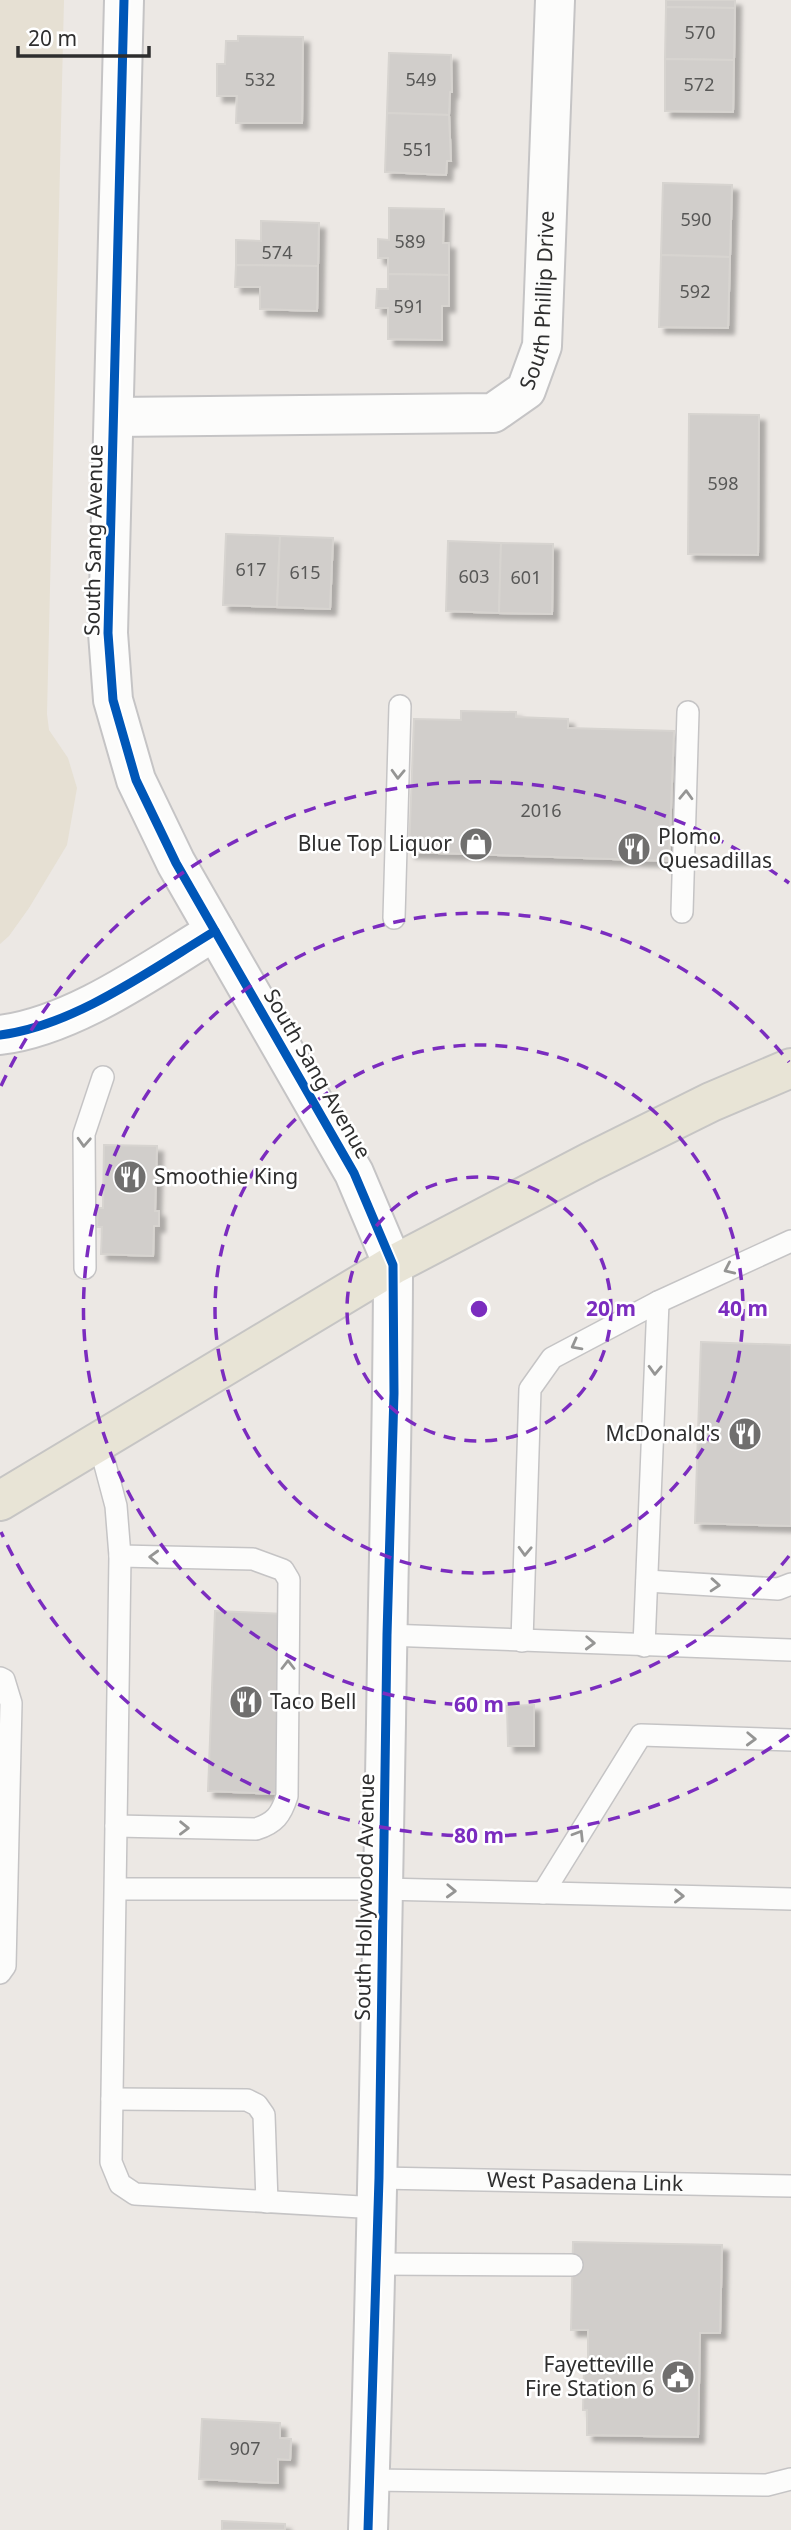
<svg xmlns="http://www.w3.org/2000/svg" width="791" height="2530" font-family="'Noto Sans',sans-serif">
	<defs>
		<filter id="shadow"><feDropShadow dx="6" dy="6" stdDeviation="2" flood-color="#0004"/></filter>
	</defs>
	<rect width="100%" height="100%" fill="#ece8e4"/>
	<polygon fill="#e6e0d3" points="0,0 64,0 47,714 49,730 68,758 77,788 67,845 29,908 9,936 0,944"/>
	<g fill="#d1cecb" stroke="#d7d4d0" stroke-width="2" filter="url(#shadow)">
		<polygon points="666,0 735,0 735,8 666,7"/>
		<polygon points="666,7 735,8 734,60 665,59"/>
		<polygon points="238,36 303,37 302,123 236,123 237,96 217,96 217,64 225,64 226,41 238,41"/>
		<polygon points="389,53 451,55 452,92 450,92 449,115 387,113"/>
		<polygon points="665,59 734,60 733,112 665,111"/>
		<polygon points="387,113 449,115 451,161 447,161 446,175 385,172"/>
		<polygon points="663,183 732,185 730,257 661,255"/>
		<polygon points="389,208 444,209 443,243 449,243 449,275 388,274 388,258 378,258 378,239 389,240"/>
		<polygon points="261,221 319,223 318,266 236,265 236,240 261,241"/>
		<polygon points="661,255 730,257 728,328 659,327"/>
		<polygon points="236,265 318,266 317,311 260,309 260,287 235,287"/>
		<polygon points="388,274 449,275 449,306 442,306 442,340 388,339 388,308 376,308 377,289 388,289"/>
		<polygon points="689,414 759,415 758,555 688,554"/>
		<polygon points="226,534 280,536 277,607 223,605"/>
		<polygon points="280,536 333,538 330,609 277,607"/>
		<polygon points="448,541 501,543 499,613 446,611"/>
		<polygon points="501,543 553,544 552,614 499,613"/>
		<polygon points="461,711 516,712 516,717 568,719 568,728 674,731 669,861 409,852 414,719 461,720"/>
		<polygon points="104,1145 157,1146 155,1211 159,1211 159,1226 154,1226 153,1256 101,1254 102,1227 97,1227 98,1208 103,1208"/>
		<polygon points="701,1342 791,1345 791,1526 695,1523"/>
		<polygon points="215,1611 285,1614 278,1794 208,1791"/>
		<polygon points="534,1705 534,1746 508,1746 507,1706"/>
		<polygon points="573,2242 722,2245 720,2333 700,2333 698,2437 587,2435 587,2410 583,2410 584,2366 588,2366 588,2330 571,2330"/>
		<polygon points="202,2419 280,2423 280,2438 291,2439 290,2460 278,2459 278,2483 199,2479"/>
		<polygon points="222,2521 285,2524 285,2530 222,2530"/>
	</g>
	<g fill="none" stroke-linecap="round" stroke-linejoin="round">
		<defs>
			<g id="service">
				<polyline points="682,912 688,712"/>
				<polyline points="394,918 400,706"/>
				<polyline points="85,1268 84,1134 103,1077"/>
				<polyline points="99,1442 116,1506 120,1556 111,2162 120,2184 135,2194 378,2208"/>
				<polyline points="647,1581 778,1589 791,1584"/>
				<polyline points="387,1635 791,1650"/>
				<polyline points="522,1641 530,1389 552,1358 658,1302 791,1241"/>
				<polyline points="644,1646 658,1302"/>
				<polyline points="0,1678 4,1680 11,1703 5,1966 0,1973"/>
				<path d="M116,1826l140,3c19,-6 25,-14 31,-33l2,-216 -6,-10 -30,-11 -133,-3"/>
				<polyline points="116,1889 383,1889 791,1899"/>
				<polyline points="543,1893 641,1735 791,1740"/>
				<polyline points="112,2099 247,2100 257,2105 264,2115 267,2202"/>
				<path id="s1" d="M379,2178l412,8"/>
				<polyline points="376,2264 572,2265"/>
				<polyline points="369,2480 767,2485 791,2479"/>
			</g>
			<g id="minor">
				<path id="s2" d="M114,417l379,-4 33,-23 16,-44 13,-346"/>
				<path d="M0,1035c74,-9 152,-66 215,-104"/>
				<path d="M368,2530c9,-269 13,-538 18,-807 2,-153 7,-305 7,-458"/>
			</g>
			<polyline id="tertiary" points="124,0 108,633 113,700 136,780 176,863 354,1173 393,1265"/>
			<polyline id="primary" points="0,1501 393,1265 590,1162 711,1102 791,1068"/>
		</defs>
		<use href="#service" stroke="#c5c4c5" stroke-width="24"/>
		<use href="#minor" stroke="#c5c4c5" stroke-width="42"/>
		<use href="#tertiary" stroke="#c5c4c5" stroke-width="42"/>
		<use href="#primary" stroke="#c6c5c4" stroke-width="42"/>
		<use href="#service" stroke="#fcfcfb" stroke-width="21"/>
		<use href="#minor" stroke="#fcfcfb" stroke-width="38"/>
		<use href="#tertiary" stroke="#fcfcfb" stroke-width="38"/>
		<use href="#primary" stroke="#e8e4d6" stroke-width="38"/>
		<defs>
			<g id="cycleway">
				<polyline points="124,0 108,633 113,700 136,780 176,863 354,1173 393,1265 394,1393 387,1635 379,2178 368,2530"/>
				<path d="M0,1035c74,-9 152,-66 215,-104"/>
			</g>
		</defs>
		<use href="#cycleway" stroke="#fff" stroke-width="13"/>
		<use href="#cycleway" stroke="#0057b8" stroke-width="9"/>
	</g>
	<defs><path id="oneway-chevron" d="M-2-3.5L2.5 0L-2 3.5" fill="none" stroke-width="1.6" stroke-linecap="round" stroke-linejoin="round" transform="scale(1.75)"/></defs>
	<g stroke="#959594">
		<use href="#oneway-chevron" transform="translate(398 774) rotate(92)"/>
		<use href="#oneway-chevron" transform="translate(686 795) rotate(-88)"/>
		<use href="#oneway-chevron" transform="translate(84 1142) rotate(93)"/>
		<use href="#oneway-chevron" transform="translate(729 1269) rotate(155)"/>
		<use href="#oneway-chevron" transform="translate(576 1345) rotate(152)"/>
		<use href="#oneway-chevron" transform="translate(655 1370) rotate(92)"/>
		<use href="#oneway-chevron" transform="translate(525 1551) rotate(92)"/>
		<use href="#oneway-chevron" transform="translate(154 1557) rotate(-178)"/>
		<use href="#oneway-chevron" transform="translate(715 1585) rotate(4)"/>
		<use href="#oneway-chevron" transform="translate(590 1643) rotate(2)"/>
		<use href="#oneway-chevron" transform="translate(288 1665) rotate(-90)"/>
		<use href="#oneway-chevron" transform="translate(751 1739) rotate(2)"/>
		<use href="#oneway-chevron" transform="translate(184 1828) rotate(1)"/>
		<use href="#oneway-chevron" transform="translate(579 1835) rotate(-58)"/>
		<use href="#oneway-chevron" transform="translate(451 1891) rotate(2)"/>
		<use href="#oneway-chevron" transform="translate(679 1896) rotate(1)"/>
	</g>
	<g fill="none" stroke="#7b2cbf" stroke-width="3.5" stroke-dasharray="12 9">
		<circle cx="479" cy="1309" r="132"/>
		<circle cx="479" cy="1309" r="264"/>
		<path d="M789 1556A396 396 0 1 1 789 1062"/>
		<path d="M789 1735A527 527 0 0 1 1 1532M1 1086A527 527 0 0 1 789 883"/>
	</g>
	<defs>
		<symbol id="shop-disc" viewBox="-11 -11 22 22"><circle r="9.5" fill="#706f6e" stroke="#fff"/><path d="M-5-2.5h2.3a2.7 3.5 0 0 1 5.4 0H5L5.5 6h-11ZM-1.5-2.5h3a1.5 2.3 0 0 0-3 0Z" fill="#fff"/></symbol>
		<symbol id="restaurant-disc" viewBox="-11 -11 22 22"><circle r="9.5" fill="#706f6e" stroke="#fff"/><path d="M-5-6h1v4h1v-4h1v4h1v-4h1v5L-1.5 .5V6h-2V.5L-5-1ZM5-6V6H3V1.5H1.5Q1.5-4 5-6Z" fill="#fff"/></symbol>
		<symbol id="civic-disc" viewBox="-11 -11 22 22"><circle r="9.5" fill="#706f6e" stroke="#fff"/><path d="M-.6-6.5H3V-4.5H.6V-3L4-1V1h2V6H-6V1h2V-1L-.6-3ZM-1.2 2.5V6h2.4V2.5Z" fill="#fff"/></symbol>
	</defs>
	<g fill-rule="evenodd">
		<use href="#shop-disc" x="457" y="825" width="38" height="38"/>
		<use href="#restaurant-disc" x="615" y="830" width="38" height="38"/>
		<use href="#restaurant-disc" x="111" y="1158" width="38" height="38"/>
		<use href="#restaurant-disc" x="726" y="1415" width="38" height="38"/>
		<use href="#restaurant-disc" x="227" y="1683" width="38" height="38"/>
		<use href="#civic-disc" x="659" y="2358" width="38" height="38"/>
	</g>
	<g text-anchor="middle" stroke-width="5" stroke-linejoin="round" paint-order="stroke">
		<g font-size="18" fill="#585857">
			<text x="700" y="39">570</text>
			<text x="260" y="86">532</text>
			<text x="421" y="86">549</text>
			<text x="699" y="91">572</text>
			<text x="418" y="156">551</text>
			<text x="696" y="226">590</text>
			<text x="410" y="248">589</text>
			<text x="277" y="259">574</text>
			<text x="695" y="298">592</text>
			<text x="409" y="313">591</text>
			<text x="723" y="490">598</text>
			<text x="251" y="576">617</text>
			<text x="305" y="579">615</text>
			<text x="474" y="583">603</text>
			<text x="526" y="584">601</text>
			<text x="541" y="817">2016</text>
			<text x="245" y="2455">907</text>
		</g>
		<g font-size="21" fill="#2e2e2e" stroke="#fff">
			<text dy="7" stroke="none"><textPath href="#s2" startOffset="511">South Phillip Drive</textPath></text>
			<text transform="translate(94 540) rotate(-89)" y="7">South Sang Avenue</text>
			<text transform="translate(317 1074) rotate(60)" y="7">South Sang Avenue</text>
			<text transform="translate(365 1897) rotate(-89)" y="7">South Hollywood Avenue</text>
			<text dy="7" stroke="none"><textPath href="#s1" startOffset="206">West Pasadena Link</textPath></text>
		</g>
		<g font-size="21" fill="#2e2e2e" stroke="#fff" text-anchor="start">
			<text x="658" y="844">Plomo<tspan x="658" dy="24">Quesadillas</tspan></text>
			<text x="452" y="851" text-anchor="end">Blue Top Liquor</text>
			<text x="154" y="1184">Smoothie King</text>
			<text x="720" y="1441" text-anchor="end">McDonald's</text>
			<text x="270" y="1709">Taco Bell</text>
			<text x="654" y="2372" text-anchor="end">Fayetteville<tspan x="654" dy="24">Fire Station 6</tspan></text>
		</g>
	</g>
	<circle cx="479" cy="1309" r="10" fill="#7b2cbf" stroke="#fff" stroke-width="3.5"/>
	<g font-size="21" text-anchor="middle" font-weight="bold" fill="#7b2cbf" stroke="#fff" stroke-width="5" stroke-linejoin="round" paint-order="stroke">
		<text x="611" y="1316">20 m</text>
		<text x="743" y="1316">40 m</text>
		<text x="479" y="1712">60 m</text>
		<text x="479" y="1843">80 m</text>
	</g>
	<path d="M18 46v10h131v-10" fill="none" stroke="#2e2e2e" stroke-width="3.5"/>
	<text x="28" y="46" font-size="21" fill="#2e2e2e" stroke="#ffffff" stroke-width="5" paint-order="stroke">20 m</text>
</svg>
